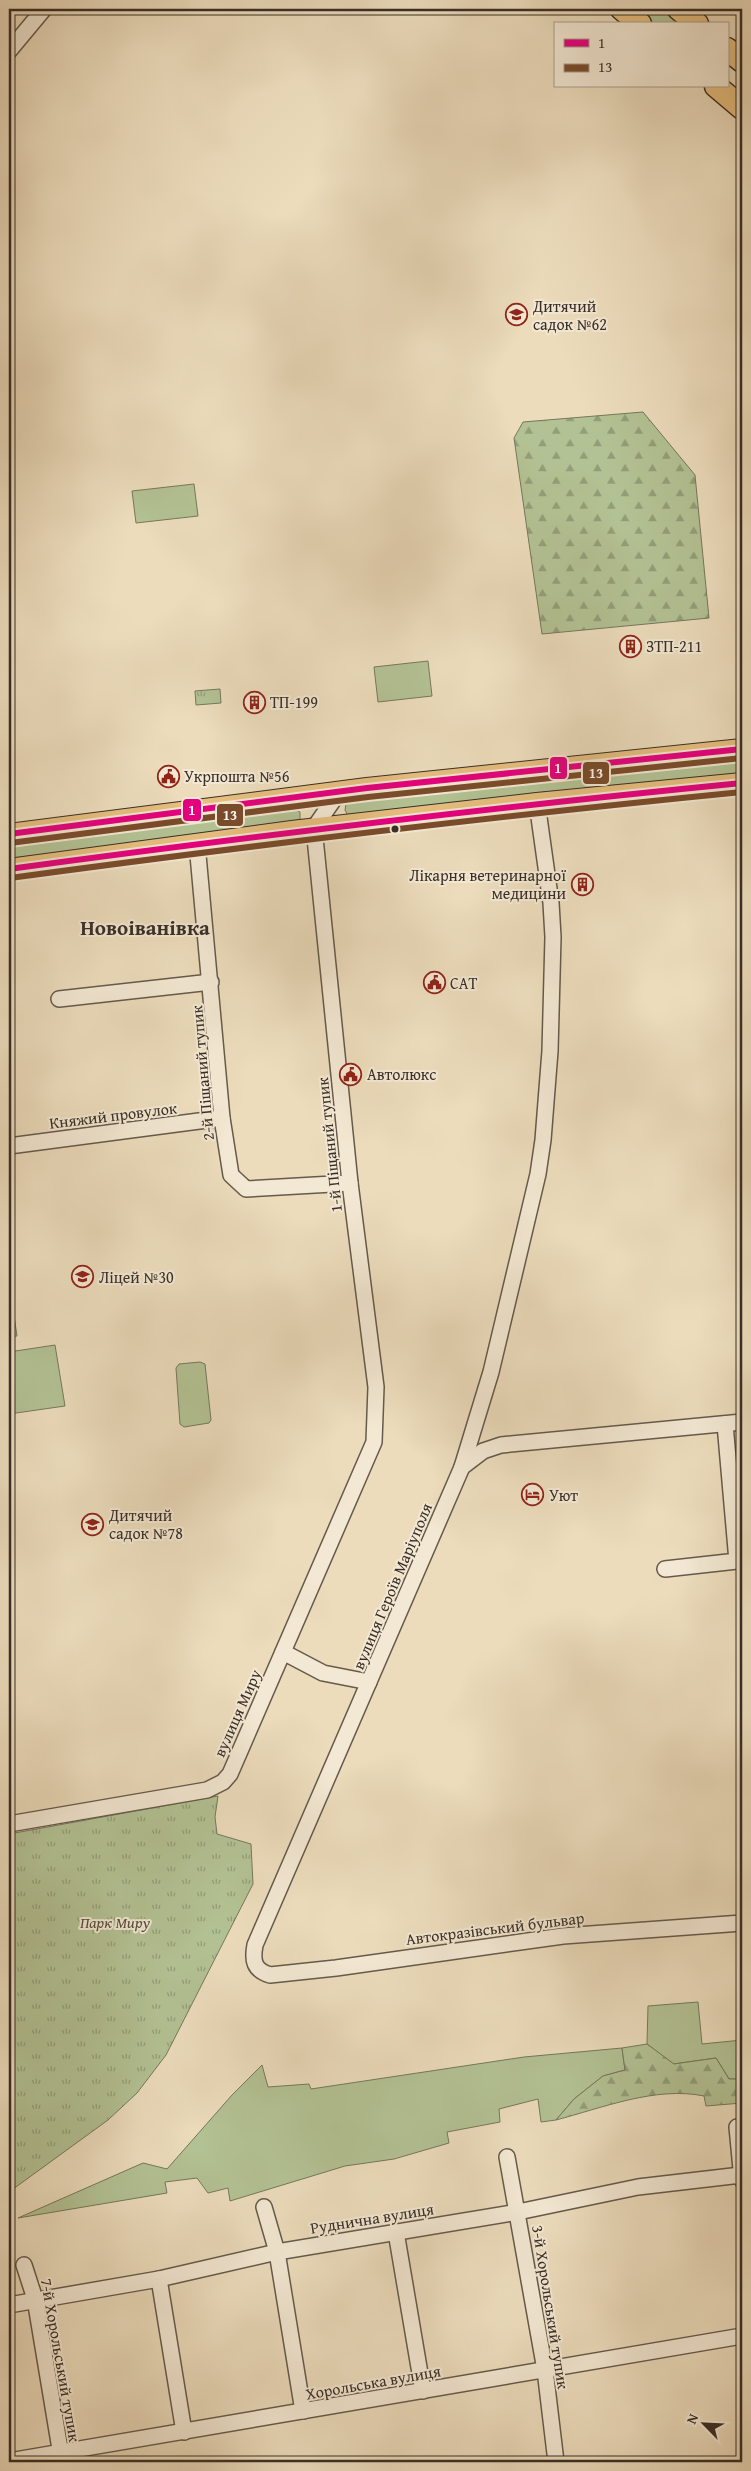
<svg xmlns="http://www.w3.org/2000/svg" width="751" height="2471" font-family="'Gentium Book Plus',serif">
	<defs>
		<pattern id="forest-firs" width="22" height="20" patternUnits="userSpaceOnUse" patternTransform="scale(1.25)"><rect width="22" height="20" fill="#b3c294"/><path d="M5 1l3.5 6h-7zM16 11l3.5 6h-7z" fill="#939e79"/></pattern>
		<pattern id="park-tufts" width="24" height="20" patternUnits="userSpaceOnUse" patternTransform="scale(1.25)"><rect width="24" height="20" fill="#b3c294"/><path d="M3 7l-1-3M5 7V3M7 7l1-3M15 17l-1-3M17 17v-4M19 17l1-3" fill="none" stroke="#939e79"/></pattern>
	</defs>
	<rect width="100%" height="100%" fill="#ecdcbc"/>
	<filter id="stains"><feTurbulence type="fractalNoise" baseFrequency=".004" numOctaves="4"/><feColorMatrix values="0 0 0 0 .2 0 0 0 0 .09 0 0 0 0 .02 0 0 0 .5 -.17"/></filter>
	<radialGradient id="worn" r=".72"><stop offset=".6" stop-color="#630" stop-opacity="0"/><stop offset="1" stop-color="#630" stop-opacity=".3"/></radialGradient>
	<g fill="#b3c294" stroke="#76785d">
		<polygon points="632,9 666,9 684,24 650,24"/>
		<polygon points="194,484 198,516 136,523 132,491"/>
		<polygon points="428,661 432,696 378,702 374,667"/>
		<polygon points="742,759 742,776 348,816 345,810 346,804 351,800"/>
		<polygon points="293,808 300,812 300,821 9,862 9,845"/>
		<polygon points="13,1309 17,1336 9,1337 9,1310"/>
		<polygon points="55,1345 65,1406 9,1414 9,1352"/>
		<polygon points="200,1362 205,1364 211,1420 209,1423 184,1427 180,1424 176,1368 179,1364"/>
		<polygon points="698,2002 702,2044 742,2040 742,2079 729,2079 716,2058 673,2064 647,2044 648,2006"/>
		<polygon points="622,2048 625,2070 603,2076 574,2099 556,2120 541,2122 538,2099 499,2109 500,2122 447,2132 449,2143 394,2159 345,2166 230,2201 228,2188 208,2193 197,2178 165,2182 167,2193 18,2218 143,2163 167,2169 232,2095 262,2065 268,2087 309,2084 311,2089 524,2057"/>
	</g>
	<g fill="url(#forest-firs)" stroke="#76785d">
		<polygon points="643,412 695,475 709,618 542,634 514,438 523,422"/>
		<path d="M647,2044l27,20 42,-6 13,21h13v24l-36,3 -2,-10c-48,-10 -102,12 -148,24l18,-21 29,-23 22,-6 -3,-22z"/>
	</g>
	<g fill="url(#park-tufts)" stroke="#76785d">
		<polygon points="220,689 221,703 196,705 195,691"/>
		<polygon points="218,1796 215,1817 217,1834 251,1844 253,1884 166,2055 137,2093 108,2120 9,2192 9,1834"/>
	</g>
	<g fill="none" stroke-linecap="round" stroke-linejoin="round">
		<defs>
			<g id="minor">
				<polyline points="9,51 44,9"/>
				<polyline points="197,844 222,1118 231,1175 246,1189 350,1183"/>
				<polyline points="59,999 211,982"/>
				<polyline points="9,1146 222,1118"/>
				<path d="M742,1422l-241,23 -18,6 -21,16 -207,478c-3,16 -1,25 15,30l66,-7 227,-32 179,-13"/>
				<polyline points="462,1467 491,1372 538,1174 543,1140 550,1051 553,937 551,903 537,803"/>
				<polyline points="665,1569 737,1561 725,1424"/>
				<polyline points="283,1652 323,1673 369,1682"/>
				<polyline points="9,1824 207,1790 223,1782 230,1774 374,1442 376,1387 350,1183 314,828 339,792"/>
				<polyline points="737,2127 742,2180"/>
				<polyline points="507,2157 545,2370 556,2462"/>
				<polyline points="264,2207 277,2252 303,2411"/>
				<polyline points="396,2232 423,2391"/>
				<polyline points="24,2265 35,2299 62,2461"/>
				<polyline points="159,2279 184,2432"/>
				<polyline points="9,2305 159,2279 277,2252 518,2212 638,2187 741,2175"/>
				<polyline points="9,2461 742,2336"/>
			</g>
			<g id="major">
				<polyline points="9,834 367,788 742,749"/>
				<polyline points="9,869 292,831 537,803 742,783"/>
			</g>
			<g id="highway">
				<polyline points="622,9 640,24"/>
				<polyline points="679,9 697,24"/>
				<polyline points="727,49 742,61"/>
				<polyline points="716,86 742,108"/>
			</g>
		</defs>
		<use href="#minor" stroke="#655a4c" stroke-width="18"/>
		<use href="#major" stroke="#382e26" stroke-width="22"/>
		<use href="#highway" stroke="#382e26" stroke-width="25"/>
		<use href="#minor" stroke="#f3e8d3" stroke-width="15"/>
		<use href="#major" stroke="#e6be7e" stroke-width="20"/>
		<use href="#highway" stroke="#e6be7e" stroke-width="22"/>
		<defs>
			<g id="bus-1">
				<polyline points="9,834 367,788 742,749"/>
				<path d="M9,869c244,-33 488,-62 733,-86"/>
			</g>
			<g id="bus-2">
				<polyline points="10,843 368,797 742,758"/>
				<path d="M10,878c244,-33 488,-62 732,-86"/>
			</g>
		</defs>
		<use href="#bus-1" stroke="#f3e8d3" stroke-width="10"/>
		<use href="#bus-2" stroke="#f3e8d3" stroke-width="10"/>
		<use href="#bus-1" stroke="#e5007d" stroke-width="6"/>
		<use href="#bus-2" stroke="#7a4b2a" stroke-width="6"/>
	</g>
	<defs>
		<symbol id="school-ring" viewBox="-11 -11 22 22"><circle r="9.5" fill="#f3e8d3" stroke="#8f2418" stroke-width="1.5"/><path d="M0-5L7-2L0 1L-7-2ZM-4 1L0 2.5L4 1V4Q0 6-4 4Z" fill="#8f2418"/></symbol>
		<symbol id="building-ring" viewBox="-11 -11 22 22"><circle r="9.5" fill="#f3e8d3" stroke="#8f2418" stroke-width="1.5"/><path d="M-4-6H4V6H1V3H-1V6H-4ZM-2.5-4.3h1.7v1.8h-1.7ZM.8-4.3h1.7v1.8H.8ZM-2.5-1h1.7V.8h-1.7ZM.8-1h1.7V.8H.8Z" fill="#8f2418"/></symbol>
		<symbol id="civic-ring" viewBox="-11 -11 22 22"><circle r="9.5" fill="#f3e8d3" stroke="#8f2418" stroke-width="1.5"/><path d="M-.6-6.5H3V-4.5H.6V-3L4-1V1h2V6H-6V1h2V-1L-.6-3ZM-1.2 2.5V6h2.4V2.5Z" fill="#8f2418"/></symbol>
		<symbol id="hotel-ring" viewBox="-11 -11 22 22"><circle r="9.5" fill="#f3e8d3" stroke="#8f2418" stroke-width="1.5"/><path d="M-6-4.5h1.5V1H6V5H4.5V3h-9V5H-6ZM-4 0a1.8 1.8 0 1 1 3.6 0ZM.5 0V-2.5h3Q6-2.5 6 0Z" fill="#8f2418"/></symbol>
	</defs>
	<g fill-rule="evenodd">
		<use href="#school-ring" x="504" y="302" width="25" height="25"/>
		<use href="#building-ring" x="618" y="634" width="25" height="25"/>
		<use href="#building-ring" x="242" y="690" width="25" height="25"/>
		<use href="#civic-ring" x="156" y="764" width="25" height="25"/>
		<use href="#building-ring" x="570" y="872" width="25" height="25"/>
		<use href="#civic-ring" x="422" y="970" width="25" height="25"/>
		<use href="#civic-ring" x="338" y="1062" width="25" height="25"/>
		<use href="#school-ring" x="70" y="1264" width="25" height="25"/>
		<use href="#hotel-ring" x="520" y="1482" width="25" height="25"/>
		<use href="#school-ring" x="80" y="1512" width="25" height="25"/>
	</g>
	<circle fill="#382e26" stroke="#f3e8d3" stroke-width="2" cx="395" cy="829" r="4.5"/>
	<g text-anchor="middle" stroke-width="4" stroke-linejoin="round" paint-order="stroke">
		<g font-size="16" fill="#382e26" stroke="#f3e8d3" text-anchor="start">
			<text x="533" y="312">Дитячий<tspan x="533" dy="18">садок №62</tspan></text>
			<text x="646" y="652">ЗТП-211</text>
			<text x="270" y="708">ТП-199</text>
			<text x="184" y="782">Укрпошта №56</text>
			<text x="566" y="881" text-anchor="end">Лікарня ветеринарної<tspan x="566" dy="18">медицини</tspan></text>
			<text x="450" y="989">САТ</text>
			<text x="367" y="1080">Автолюкс</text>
			<text x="99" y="1283">Ліцей №30</text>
			<text x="549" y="1501">Уют</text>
			<text x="109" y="1521">Дитячий<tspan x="109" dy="18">садок №78</tspan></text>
		</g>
		<g font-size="16" fill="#382e26" stroke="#f3e8d3">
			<text transform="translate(202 1073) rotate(-95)" y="6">2-й Піщаний тупик</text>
			<text transform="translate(113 1115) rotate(-7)" y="6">Княжий провулок</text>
			<text transform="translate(329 1145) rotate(-96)" y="6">1-й Піщаний тупик</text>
			<text transform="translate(392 1586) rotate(-67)" y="6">вулиця Героїв Маріуполя</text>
			<text transform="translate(237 1713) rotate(-66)" y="6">вулиця Миру</text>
			<text transform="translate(495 1928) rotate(-7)" y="6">Автокразівський бульвар</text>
			<text transform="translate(372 2218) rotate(-9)" y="6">Руднична вулиця</text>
			<text transform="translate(551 2307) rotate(81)" y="6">3-й Хорольський тупик</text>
			<text transform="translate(61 2360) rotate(80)" y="6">7-й Хорольський тупик</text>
			<text transform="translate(373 2382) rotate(-10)" y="6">Хорольська вулиця</text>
		</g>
		<g font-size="16" font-style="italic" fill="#514c3c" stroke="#f3e8d3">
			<text x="115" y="1928">Парк Миру</text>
		</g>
		<g font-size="21" font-weight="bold" fill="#382e26" stroke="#f3e8d3">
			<text x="145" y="935">Новоіванівка</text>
		</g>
	</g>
	<g stroke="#f3e8d3" stroke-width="2">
		<rect x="549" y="756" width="19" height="24" rx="5" fill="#e5007d"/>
		<rect x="582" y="761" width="28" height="24" rx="5" fill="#7a4b2a"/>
		<rect x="182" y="798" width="20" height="24" rx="5" fill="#e5007d"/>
		<rect x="216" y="803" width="28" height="24" rx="5" fill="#7a4b2a"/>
	</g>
	<g font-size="14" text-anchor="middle" font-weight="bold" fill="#fff">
		<text x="558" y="773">1</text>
		<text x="596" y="778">13</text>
		<text x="192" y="815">1</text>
		<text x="230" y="820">13</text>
	</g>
	<rect width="751" height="2471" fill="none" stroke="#ecdcbc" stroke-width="30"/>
	<rect x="10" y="10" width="731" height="2451" fill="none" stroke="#382e26" stroke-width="2.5"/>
	<rect x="15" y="15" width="721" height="2441" fill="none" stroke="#382e26"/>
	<rect x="554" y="22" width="175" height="65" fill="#f3e8d3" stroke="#a89e8e"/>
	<rect x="564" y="39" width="25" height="8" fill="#e5007d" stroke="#a89e8e"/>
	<text x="598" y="48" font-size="15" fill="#382e26">1</text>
	<rect x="564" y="64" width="25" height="8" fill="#7a4b2a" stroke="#a89e8e"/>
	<text x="598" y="72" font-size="15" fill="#382e26">13</text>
	<g transform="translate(704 2424) rotate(294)" stroke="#f3e8d3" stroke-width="4" paint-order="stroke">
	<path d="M0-4L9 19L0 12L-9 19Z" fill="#382e26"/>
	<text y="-8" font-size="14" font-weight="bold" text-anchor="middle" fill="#382e26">N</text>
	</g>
	<rect width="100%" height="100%" filter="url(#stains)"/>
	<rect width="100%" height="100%" fill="url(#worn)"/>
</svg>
